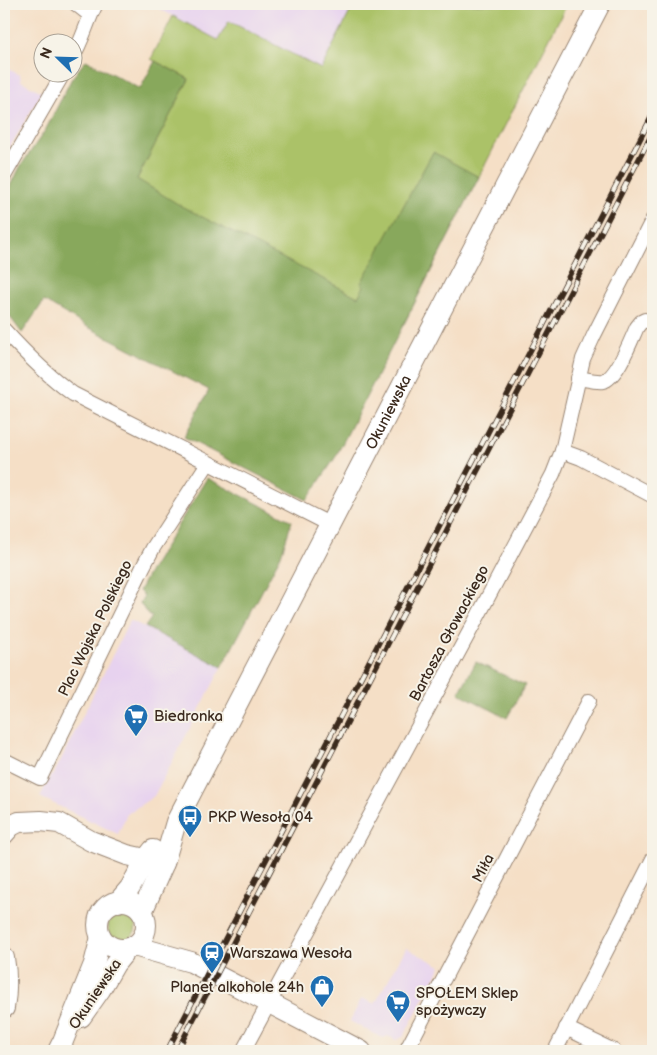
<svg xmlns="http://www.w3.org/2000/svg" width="657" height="1055" font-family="'Balsamiq Sans',sans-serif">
	<rect width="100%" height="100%" fill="#f7f3e8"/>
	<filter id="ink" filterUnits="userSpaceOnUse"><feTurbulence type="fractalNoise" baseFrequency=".02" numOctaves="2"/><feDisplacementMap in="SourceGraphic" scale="10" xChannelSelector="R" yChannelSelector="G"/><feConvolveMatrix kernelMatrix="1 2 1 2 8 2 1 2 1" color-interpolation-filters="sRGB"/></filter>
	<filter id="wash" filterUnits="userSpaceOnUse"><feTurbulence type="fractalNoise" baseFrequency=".0096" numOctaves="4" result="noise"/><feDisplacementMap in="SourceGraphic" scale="20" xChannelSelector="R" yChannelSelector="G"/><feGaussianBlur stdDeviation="1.12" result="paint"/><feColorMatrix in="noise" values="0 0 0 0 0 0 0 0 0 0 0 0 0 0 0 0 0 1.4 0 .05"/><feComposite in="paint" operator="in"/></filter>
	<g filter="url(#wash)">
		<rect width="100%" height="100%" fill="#f5dfc6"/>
		<g fill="#e7d2ef">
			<polygon points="150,4 354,4 321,69 229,21 218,40"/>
			<polygon points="4,67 20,75 21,81 42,92 4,157"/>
			<polygon points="130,620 222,667 154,796 127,814 118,834 40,797 51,775 53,776"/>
			<polygon points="406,948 441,966 403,1037 396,1040 388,1036 382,1038 350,1021 362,998 375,1004"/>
		</g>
		<g fill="#abc268" stroke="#737643">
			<polygon points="354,4 567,4 403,326 177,214 137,179 189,79 151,59 173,16 218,40 229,21 321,69"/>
			<circle cx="122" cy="926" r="14"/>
		</g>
		<g fill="#88a85c" stroke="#62693d">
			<polygon points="86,60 140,89 155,61 189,79 137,179 181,206 358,297 364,286 361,283 433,152 479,177 335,458 307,500 184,437 209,390 86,326 44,301 22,333 4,309 4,200 20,167 46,129 72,78"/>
			<polygon points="207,478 292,521 281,555 222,667 145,627 152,617 147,614 140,603 144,596 139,591 148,574"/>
			<polygon points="476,662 525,685 507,718 459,693"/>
		</g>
	</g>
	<g filter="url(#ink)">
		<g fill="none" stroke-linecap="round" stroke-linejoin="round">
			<defs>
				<g id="street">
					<polyline points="76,4 90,15"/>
					<path d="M72,58c11,-18 15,-37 24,-54"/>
					<polyline points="4,176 64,72"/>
					<path d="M4,330c21,23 44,46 69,64l258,131"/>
					<path d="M578,378c8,1 17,4 25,3 14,-3 28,-41 34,-54l4,-5 4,-2 8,3"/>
					<polyline points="562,451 581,458 653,496"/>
					<polyline points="4,760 40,778 143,567 153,548 208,463"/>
					<polyline points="566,1028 614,1051"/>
					<polyline points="243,1051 478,616 553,474 562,451 583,359 594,335 653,219"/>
					<polyline points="406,1051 589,701"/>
					<polyline points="555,1051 653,859"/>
				</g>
				<g id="secondary">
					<polyline points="4,834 11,826 19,822 41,821 59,823 91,841 127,855 164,863"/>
					<circle cx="122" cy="925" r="24"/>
					<polyline points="118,902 130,888 146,859 153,850"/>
					<path id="s1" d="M142,912l22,-49 12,-41 424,-818"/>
					<polyline points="134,946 191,962 361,1051"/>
					<path d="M4,958c3,17 3,33 0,50"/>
					<polyline points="81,1017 100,990 115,964 128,948"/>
					<polyline points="58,1051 63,1041 94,964 101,937"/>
				</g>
			</defs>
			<use href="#street" stroke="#988472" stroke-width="16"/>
			<use href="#secondary" stroke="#988472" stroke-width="22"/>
			<use href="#street" stroke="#fff" stroke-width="14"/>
			<use href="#secondary" stroke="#fff" stroke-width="20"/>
			<defs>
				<g id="rail">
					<polyline points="167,1051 653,114"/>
					<polyline points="177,1051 653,132"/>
				</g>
			</defs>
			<use href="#rail" stroke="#3b2a1e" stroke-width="5.5"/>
			<use href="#rail" stroke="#f7f3e8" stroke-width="4" stroke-dasharray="11" stroke-linecap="butt"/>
		</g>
	</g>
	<defs>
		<symbol id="supermarket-pin" viewBox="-11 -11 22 30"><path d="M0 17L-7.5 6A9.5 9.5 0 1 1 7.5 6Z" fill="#1f6fb2" stroke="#f7f3e8"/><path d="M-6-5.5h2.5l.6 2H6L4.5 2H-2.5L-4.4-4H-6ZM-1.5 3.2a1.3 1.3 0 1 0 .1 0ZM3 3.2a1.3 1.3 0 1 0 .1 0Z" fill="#fff"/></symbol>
		<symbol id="bus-pin" viewBox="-11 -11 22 30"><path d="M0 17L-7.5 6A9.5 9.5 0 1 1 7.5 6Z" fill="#1f6fb2" stroke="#f7f3e8"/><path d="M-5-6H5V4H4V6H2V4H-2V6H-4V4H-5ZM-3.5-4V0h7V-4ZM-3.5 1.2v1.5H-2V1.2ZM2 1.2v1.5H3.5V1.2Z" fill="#fff"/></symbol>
		<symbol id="station-pin" viewBox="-11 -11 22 30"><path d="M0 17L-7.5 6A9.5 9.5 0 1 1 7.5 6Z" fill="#1f6fb2" stroke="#f7f3e8"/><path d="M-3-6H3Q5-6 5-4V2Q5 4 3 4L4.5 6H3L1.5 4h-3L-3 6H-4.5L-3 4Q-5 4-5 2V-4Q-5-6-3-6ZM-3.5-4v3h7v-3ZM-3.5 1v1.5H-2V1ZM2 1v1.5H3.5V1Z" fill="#fff"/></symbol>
		<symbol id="shop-pin" viewBox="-11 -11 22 30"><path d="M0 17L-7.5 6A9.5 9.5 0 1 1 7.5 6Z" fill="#1f6fb2" stroke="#f7f3e8"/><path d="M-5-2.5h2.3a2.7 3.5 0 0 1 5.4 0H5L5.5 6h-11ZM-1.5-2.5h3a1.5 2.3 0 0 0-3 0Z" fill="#fff"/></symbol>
	</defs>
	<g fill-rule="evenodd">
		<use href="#supermarket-pin" x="122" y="702" width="28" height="38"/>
		<use href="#bus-pin" x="176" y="803" width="28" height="38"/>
		<use href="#station-pin" x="198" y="939" width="28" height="38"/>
		<use href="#shop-pin" x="308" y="973" width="28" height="38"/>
		<use href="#supermarket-pin" x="384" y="988" width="28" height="38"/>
	</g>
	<g text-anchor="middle" stroke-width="4" stroke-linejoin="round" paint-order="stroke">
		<g font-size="15" fill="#3b2a1e" stroke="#f7f3e8">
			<text dy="5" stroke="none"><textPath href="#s1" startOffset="558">Okuniewska</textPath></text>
			<text transform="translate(95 628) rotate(-64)" y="5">Plac Wojska Polskiego</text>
			<text transform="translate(449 633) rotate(-62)" y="5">Bartosza Głowackiego</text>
			<text transform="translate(483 868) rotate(-62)" y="5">Miła</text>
			<text transform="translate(95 994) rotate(-56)" y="5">Okuniewska</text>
		</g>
		<g font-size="15" fill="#3b2a1e" stroke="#f7f3e8" text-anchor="start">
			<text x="154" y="721">Biedronka</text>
			<text x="208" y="822">PKP Wesoła 04</text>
			<text x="230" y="958">Warszawa Wesoła</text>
			<text x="304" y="992" text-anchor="end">Planet alkohole 24h</text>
			<text x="416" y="998">SPOŁEM Sklep<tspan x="416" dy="17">spożywczy</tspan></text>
		</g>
	</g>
	<rect width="657" height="1055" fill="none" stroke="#f7f3e8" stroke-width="20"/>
	<g transform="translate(58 58) rotate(293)"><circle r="24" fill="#f7f3e8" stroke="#aca397"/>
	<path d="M0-4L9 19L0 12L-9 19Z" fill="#1f6fb2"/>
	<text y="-8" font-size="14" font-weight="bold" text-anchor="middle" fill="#3b2a1e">N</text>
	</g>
</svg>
